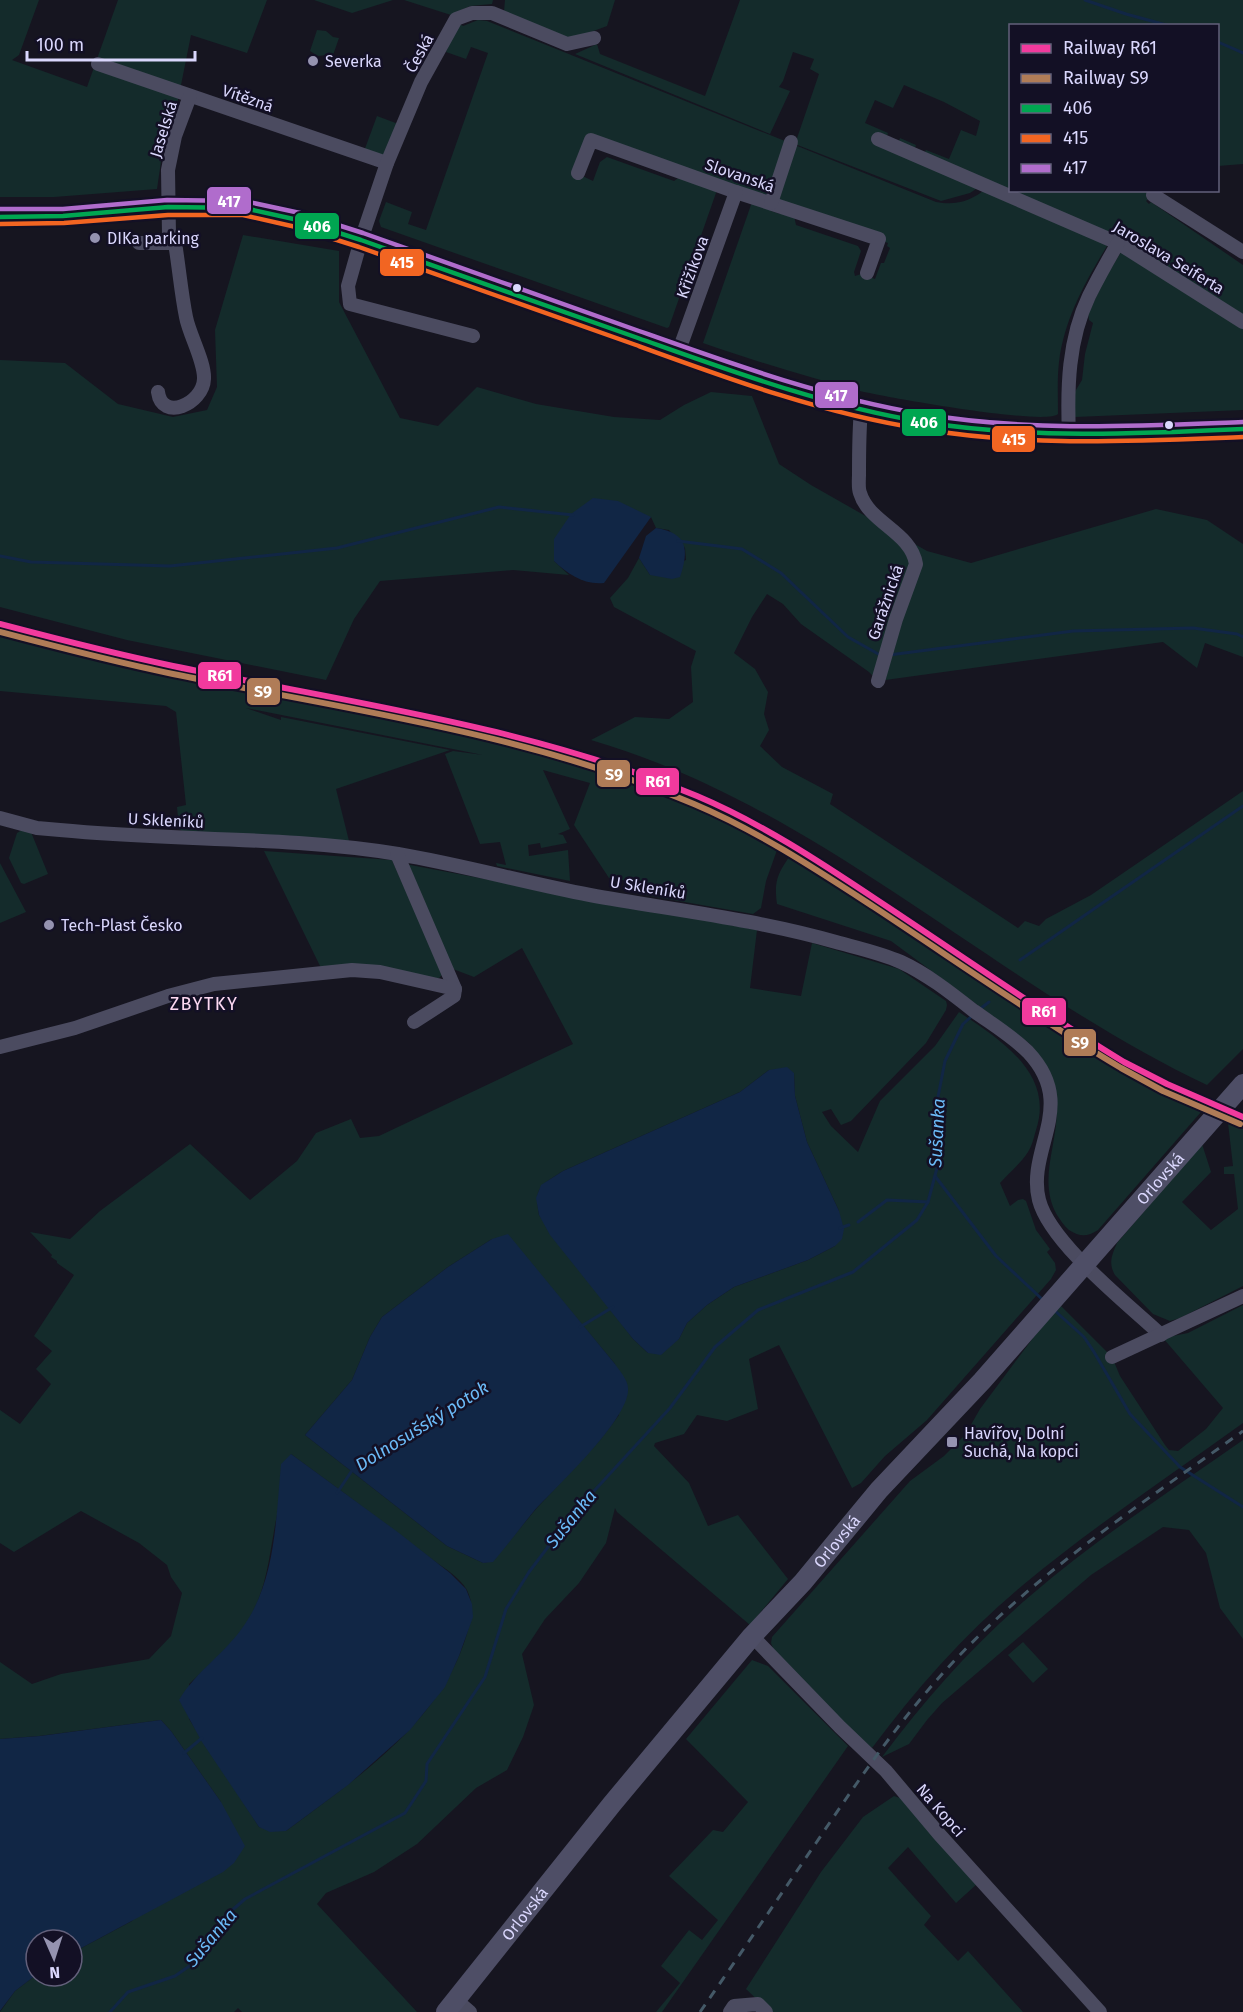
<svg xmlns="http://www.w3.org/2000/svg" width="1243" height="2012" font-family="'Fira Sans',sans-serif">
	<rect width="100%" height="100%" fill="#161520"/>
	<g fill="#142b2b" fill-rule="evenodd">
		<polygon points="0,0 39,0 19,55 12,60 87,87 118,0 267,0 247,53 191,35 178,100 163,148 157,189 54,197 0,197"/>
		<polygon points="314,0 393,0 352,13"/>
		<polygon points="404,0 493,0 492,4 470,6 451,15"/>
		<polygon points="505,0 615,0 607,26 569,40 504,12"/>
		<path d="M740,0h503v164l-25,2v-140h-208v164l-28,-5 -12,8 -29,8 -146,-57 24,-70 -9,-5 4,-10 -21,-7 -10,29 -4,6 11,4 -20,43 -195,-80 22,-10 3,10 105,42zM904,85l40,17 36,19 -4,15 -15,-6 -12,29 -23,-9 -2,3 -9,-5 1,-3 -16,-7 -1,3 -12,-5 1,-3 -23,-10 10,-23 18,8z"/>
		<path d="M478,20l9,1 449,181c20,4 35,-1 51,-14l116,52 4,6c-22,36 -43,74 -48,116 -2,17 -1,35 -1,52 -12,12 -173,-17 -198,-23 -52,-14 -106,-30 -157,-48l49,-141 19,6v3l9,3 1,-3 13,5 2,9 62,21 3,5 -7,21 1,4 6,-2 14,5 6,-16h3l6,-15 -3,-2 1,-3 -302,-107 -14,35 21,10 7,-19 7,-5 67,24 7,-5 36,14 -48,137 -2,1 -286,-101 -2,-6 7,-19 26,10 -4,12 18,6 62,-177 -17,-6 -5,12 -20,-7 6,-16 8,-12 3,2z"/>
		<polygon points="317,30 326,31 333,37 339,38 332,58 327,55 318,56 310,51"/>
		<polygon points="377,116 401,125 385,161 363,154"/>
		<polygon points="1011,191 1156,191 1149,201 1149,198 1146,201 1149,204 1151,202 1243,265 1243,410 1075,417 1073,395 1082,380 1085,354 1093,323 1089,320 1088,314 1104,280 1132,234 1125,230 1118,243"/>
		<path d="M243,235l96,16v51l61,116 38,8 39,-39 59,17 78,13 46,3 24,-15 27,-13 41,4 27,68 32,21 116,66 44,12 185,-54 51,11 36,24v113l-38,-14 -8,25 -34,-26 -285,39 -9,-9 -68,-48 -18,-20 -16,-10 -15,23 -18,36 21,16 13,23 -4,22 5,16 -9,16 22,21 51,27 -3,10 188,124 7,-7 14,5 7,-7 45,-24 152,-104v258l-36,36c-213,-101 -386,-278 -616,-345l44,-23 34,2 24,-17 -2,-35 5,-16 -82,-44 -4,-9 18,-20 11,-20 11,17 36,-15 -1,-12 -16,-18 -13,-2 -5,-11 -97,44 15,14 -56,-5 -133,11 -26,38 -28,61 -199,-40 -127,-33v-247l65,3 53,41 55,13 34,-7 10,-23 -2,-57z"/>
		<path d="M0,635c111,31 225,52 338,74 86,17 173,33 257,59 63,20 125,49 182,82l-11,31 -5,27 -8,6 -114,-20 -11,-13 -19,-3 -35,-53 16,-42 -47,-13 27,59 -12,5 5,1 4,8 -26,5 -1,-5 -12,2 1,11 39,-6 2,31 -73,-15 -1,-3 10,2 -6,-23 -20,2 -35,-90 8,-3 30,4 -237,-47 35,12v-3l169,33 -114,39 13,52 -167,-10 -3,-2 -2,-22 9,-2 -10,-93 -10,-6 -166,-15z"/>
		<polygon points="22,830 31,832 48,874 24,884 21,883 9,858 17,833"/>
		<polygon points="264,851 392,860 443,974 439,978 433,980 322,970"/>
		<path d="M789,857l258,168 103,63 51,24 -103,118c-11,7 -18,7 -29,0 -5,-4 -8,-9 -12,-15 -21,-37 4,-75 -1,-114 -3,-23 -12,-41 -27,-58l-138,-102 -114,-37c-3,-22 0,-29 12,-47z"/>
		<polygon points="0,863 26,912 0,923"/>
		<path d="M405,864l352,66 -7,58 51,8 11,-53 87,26 47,32 1,4 -1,5 -20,33 -75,78 -10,4 -10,-16 -9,3 9,14 27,26 22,-51 55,-55 24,-34c40,27 96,61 77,118 -2,7 -4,16 -8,22 -7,11 -19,21 -28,31l10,23 8,-6 5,-1 3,2 10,29 14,19 -3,3 8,11 1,7 -5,9 -124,141 -42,36 -24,27 -9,5 -73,-143 -30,14 9,50 -31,12 -30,-6 -13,19 -29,9 -1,3 35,37 19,43 30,-11 50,64 -38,46 -133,-113 -2,-4 -9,35 -27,40 -34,36 -23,35 12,51 -11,32 -16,33 -31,18 -59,56 -43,28 -48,21 -9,11 100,108h-175l-4,-4 -4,4h-234l15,-21 21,-16 36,1v-23l60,-32 89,-119 -50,-71 -10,-11 -122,16 -39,3v-77l32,22 29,-10 88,-15 22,-23 11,-43 -11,-16 -4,-12 -28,-22 -58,-32 -67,41 -14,-9v-133l20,14 31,-40 -15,-15 16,-18 -18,-15 40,-61 -17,-12v-2l-6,-4 1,-2 -22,-23 40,7 30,-28 90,-67 60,56 47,-39 19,-28 35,-14 9,19 19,-2 194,-92 -51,-96 -48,29 -21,-8zM769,1070l25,3 1,23 12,46 32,69 -4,35 -27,14 -74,27 -27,18 -20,18 -8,16 -31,14 -15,-14 -94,-124c-5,-29 1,-29 24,-44l177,-79zM492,1239l42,28 81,97 4,51 -19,25 -64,69 -43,52 -10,2 -36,-17 -142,-111 47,-55 18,-43 12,-20 66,-50zM291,1454c46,34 93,68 138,103 12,9 31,20 38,33 9,19 3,34 -3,53 -29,84 -110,137 -178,188l-27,-4 -70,-108v-35c20,-19 42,-37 57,-60 19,-30 22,-59 28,-93 4,-25 11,-51 17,-77z"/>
		<path d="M1228,1123l15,6v157l-63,32 -10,3 -17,-7 -38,-39c-7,-12 -3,-20 2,-32l85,-99 9,28 -29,30 29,28 27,-21 -4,-35h-10v-7l9,-1z"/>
		<path d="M1243,1305v118c-74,53 -150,104 -220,162 -57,47 -107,104 -151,163l-17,-14 -80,-81 -4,-10 1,-6 138,-156 34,-25 21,-21 15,-26 59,-79 22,-24 51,51 8,19 45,69 4,5 9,1 28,-22 17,-21 -60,-70 25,-5z"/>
		<path d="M1243,1440v199l-23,-31 -14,-55 -17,-23 -26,-3 -72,48 -149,128 -15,17 -18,24 -27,13c44,-59 92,-113 148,-161 66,-57 142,-106 213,-156z"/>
		<polygon points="1023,1642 1048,1669 1033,1683 1008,1655"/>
		<polygon points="752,1660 768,1666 848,1746 662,2012 656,2012 680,1983 661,1966 689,1930 702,1940 718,1920 669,1876 713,1830 723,1832 748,1802 686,1739"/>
		<polygon points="894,1796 900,1798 977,1884 956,1903 908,1847 888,1868 931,1916 924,1925 958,1961 968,1951 1023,2012 770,2012 746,1989 821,1872 863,1817"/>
	</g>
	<g fill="#112645">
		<path d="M593,498l25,3 33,16 -47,66c-21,2 -36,-9 -50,-22v-22l17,-25z"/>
		<path d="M656,528c32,5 33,22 24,49l-8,2 -22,-4 -11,-17 7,-22z"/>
		<polygon points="787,1067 794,1073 795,1096 807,1142 839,1211 844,1229 842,1239 835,1246 808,1260 734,1287 707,1305 687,1323 679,1339 661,1355 648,1353 633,1339 550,1235 539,1215 536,1198 541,1185 563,1171 740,1092 769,1070"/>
		<path d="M508,1234l107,130c4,6 13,16 13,24 3,30 -73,100 -94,123 -14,17 -27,35 -41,51l-10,1 -36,-17 -142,-111 47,-55 18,-43 12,-20 66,-50 44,-28z"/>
		<path d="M291,1454l108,79 51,40 16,16 6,15 1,13 -14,39 -14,31 -35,43 -62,55 -62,46 -16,1 -11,-5 -57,-85 -23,-42c17,-29 47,-47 66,-76 31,-46 31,-107 36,-160z"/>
		<polygon points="161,1720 171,1731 221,1802 245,1846 234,1863 223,1872 72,1953 72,1940 36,1940 36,1975 15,1991 0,2011 0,1739 40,1736"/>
	</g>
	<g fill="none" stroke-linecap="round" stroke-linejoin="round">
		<g stroke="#112645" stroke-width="3">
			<polyline points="1085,0 1126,14 1170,26"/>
			<polyline points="1218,42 1243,53"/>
			<polyline points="678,541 742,549 781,573 848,637 880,655"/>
			<polyline points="0,556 31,562 170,566 337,548 499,507 573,515"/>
			<polyline points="889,655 1073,631 1193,628 1237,634 1243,637"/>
			<polyline points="1020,960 1243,806"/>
			<polyline points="980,1009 989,1002"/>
			<polyline points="935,1176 996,1256 1043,1300"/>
			<polyline points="858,1222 887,1200 928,1202"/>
			<polyline points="840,1228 849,1225"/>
			<polyline points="1054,1310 1084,1337 1094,1352 1130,1414 1180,1467 1243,1507"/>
			<polyline points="580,1327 613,1307"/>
			<polyline points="337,1493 353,1469"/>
			<polyline points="184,1753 202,1738"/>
			<polyline points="110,2012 128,1992 175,1976 191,1965 230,1912 245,1899 405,1813 426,1781 427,1764 485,1677 506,1609 529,1572 573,1514 670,1408 715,1347 758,1310 853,1272 917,1220 928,1202 937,1168 937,1102 945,1061 963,1024 972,1016"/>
		</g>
		<g stroke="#4b4b60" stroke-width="14">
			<polyline points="98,64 387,163"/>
			<polyline points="878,139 1118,243 1243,322"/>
			<polyline points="578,173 591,140 736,192 879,239 867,273"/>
			<polyline points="1153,195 1243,252"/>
			<polyline points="771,203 791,142"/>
			<path d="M0,217l63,-1 105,-9 76,1 54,12 63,20c95,34 190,67 285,101 91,32 182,66 277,81 108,18 212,12 320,7"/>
			<polyline points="139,243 175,243"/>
			<polyline points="473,336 350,304 348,286 361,240 387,163 421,82 456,19 472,13 492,13 567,44 594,38"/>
			<polyline points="678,353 736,192"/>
			<path d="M158,392c4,30 45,12 46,-13 1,-17 -15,-45 -18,-62 -5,-25 -7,-50 -11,-74l-6,-8 -1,-65 7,-34 15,-40"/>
			<path d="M861,410c-2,21 -2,43 -2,64 0,6 -1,14 1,19 9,30 51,39 56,71l-20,55 -18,62"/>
			<path d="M1069,435c-2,-47 -1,-95 20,-139 9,-18 19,-36 29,-53"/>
			<path d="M0,818l37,10 23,2c112,11 227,6 338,24 65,11 128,29 192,41 83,15 165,24 246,47 22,6 45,11 65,20 26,12 50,31 73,49 18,13 38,25 54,41 51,54 -2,96 11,148 11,43 89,104 122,135"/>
			<polyline points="397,854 455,989"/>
			<polyline points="0,1047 75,1028 168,996 214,984 352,970 380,972 455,989 454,996 414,1022"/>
			<polyline points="1112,1357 1243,1296"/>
			<polyline points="752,1636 840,1727 886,1771 939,1834 1100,2012"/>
			<polyline points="456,2000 470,2012"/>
			<polyline points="730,2012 734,2006 758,2004 766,2012"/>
		</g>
		<path stroke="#4e4e66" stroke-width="20" id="s1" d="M446,2012l166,-208 140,-168 51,-54 76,-92 103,-109 261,-297"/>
		<path stroke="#445967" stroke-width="3" stroke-dasharray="9 8" stroke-linecap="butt" d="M700,2012c39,-56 77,-112 116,-169 43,-64 86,-127 140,-184 84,-89 188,-157 287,-228"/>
		<defs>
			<path id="bus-1" d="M0,217l63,-1 105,-9 76,1 54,12 63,20c92,33 184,65 277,98 93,33 187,68 285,84 106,17 213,12 320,7"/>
			<path id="bus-2" d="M0,224l64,-1 104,-8h75l53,12 63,20c92,33 185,65 277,98 93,34 188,69 286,84 106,18 214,12 321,8"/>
			<path id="bus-3" d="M0,209h63l104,-9 77,1 56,12 63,20c92,33 184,65 276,98 93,33 187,67 284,83 106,18 213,12 320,8"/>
		</defs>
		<use href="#bus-1" stroke="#131025" stroke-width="9"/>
		<use href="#bus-2" stroke="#131025" stroke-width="9"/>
		<use href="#bus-3" stroke="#131025" stroke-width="9"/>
		<use href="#bus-1" stroke="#00a651" stroke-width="4.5"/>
		<use href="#bus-2" stroke="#f26522" stroke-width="4.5"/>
		<use href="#bus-3" stroke="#b06ccc" stroke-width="4.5"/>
		<defs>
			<path id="rail-1" d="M0,624c57,15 115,30 173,42 178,37 354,60 524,130 64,27 123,66 180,104 82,54 163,111 247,162l43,22 76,33"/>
			<path id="rail-2" d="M0,632c57,15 114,30 173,42 176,36 354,59 521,130 64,27 123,66 180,103 82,54 163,111 247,161l42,23 77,33"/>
		</defs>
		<use href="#rail-1" stroke="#131025" stroke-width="10"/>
		<use href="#rail-2" stroke="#131025" stroke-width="10"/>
		<use href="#rail-1" stroke="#f13a9d" stroke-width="6"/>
		<use href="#rail-2" stroke="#b07c57" stroke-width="6"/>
	</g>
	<g fill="#9593b0" stroke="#131025" stroke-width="2">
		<circle cx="313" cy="61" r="6"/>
		<circle cx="95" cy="238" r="6"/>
		<circle cx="49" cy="925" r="6"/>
		<rect x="946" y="1436" width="12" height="12" rx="3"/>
	</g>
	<g fill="#dad7fd" stroke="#131025" stroke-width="2">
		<circle cx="517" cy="288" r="5"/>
		<circle cx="1169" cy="425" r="5"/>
	</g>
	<g text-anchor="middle" stroke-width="5" stroke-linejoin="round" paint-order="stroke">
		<g font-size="16" fill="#dad7fd" stroke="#131025">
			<text transform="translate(419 53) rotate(-61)" y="6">Česká</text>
			<text transform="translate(248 98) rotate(19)" y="6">Vítězná</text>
			<text transform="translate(163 129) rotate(-73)" y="6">Jaselská</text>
			<text transform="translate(740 175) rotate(19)" y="6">Slovanská</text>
			<text transform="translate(1169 257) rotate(31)" y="6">Jaroslava Seiferta</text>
			<text transform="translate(692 267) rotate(-70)" y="6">Křižíkova</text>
			<text transform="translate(885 602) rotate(-71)" y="6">Garážnická</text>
			<text transform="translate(166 820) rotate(3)" y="6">U Skleníků</text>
			<text transform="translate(648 887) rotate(9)" y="6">U Skleníků</text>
			<text dy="6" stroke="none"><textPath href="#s1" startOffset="1098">Orlovská</textPath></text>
			<text dy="6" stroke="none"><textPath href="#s1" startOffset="612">Orlovská</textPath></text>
			<text transform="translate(941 1810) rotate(49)" y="6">Na Kopci</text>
			<text dy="6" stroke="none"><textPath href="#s1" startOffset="126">Orlovská</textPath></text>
		</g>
		<g font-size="16" fill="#dad7fd" stroke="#131025" text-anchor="start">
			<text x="325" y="67">Severka</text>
			<text x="107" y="244">DIKa parking</text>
			<text x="61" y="931">Tech-Plast Česko</text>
			<text x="964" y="1439">Havířov, Dolní<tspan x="964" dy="18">Suchá, Na kopci</tspan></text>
		</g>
		<g font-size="18" letter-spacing="1.5" fill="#fdd9f1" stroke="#131025">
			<text x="204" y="1010">ZBYTKY</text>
		</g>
		<g font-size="18" font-style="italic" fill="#6bbaf7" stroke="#131025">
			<text transform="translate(937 1133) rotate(-87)" y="6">Sušanka</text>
			<text transform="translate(422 1426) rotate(-32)" y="6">Dolnosušský potok</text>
			<text transform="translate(571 1519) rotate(-51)" y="6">Sušanka</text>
			<text transform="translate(211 1938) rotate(-50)" y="6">Sušanka</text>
		</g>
	</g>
	<g stroke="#131025" stroke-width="2">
		<rect x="206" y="186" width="46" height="29" rx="6" fill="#b06ccc"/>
		<rect x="294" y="212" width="46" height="28" rx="6" fill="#00a651"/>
		<rect x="379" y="248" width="46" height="29" rx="6" fill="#f26522"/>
		<rect x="814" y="381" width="45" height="28" rx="6" fill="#b06ccc"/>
		<rect x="901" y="408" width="46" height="29" rx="6" fill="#00a651"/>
		<rect x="991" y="425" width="45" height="28" rx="6" fill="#f26522"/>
		<rect x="197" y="661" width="45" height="29" rx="6" fill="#f13a9d"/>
		<rect x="246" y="677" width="35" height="29" rx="6" fill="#b07c57"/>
		<rect x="596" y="759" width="35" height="29" rx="6" fill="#b07c57"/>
		<rect x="635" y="767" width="45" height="29" rx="6" fill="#f13a9d"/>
		<rect x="1021" y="997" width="46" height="29" rx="6" fill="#f13a9d"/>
		<rect x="1063" y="1028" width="34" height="29" rx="6" fill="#b07c57"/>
	</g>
	<g font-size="16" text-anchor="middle" font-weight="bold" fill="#fff">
		<text x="229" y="207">417</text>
		<text x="317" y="232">406</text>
		<text x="402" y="268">415</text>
		<text x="836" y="401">417</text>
		<text x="924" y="428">406</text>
		<text x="1014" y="445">415</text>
		<text x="220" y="681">R61</text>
		<text x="263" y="697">S9</text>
		<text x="614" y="780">S9</text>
		<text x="658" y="787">R61</text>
		<text x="1044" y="1017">R61</text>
		<text x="1080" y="1048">S9</text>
	</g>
	<rect x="1009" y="24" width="210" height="168" fill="#131025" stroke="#63607b" stroke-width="1.5"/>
	<rect x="1021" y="44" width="30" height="9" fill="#f13a9d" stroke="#63607b" stroke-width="1.5"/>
	<text x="1063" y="54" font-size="18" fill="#dad7fd">Railway R61</text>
	<rect x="1021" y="74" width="30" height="9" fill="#b07c57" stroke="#63607b" stroke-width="1.5"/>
	<text x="1063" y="84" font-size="18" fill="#dad7fd">Railway S9</text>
	<rect x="1021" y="104" width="30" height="9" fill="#00a651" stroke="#63607b" stroke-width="1.5"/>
	<text x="1063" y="114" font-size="18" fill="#dad7fd">406</text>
	<rect x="1021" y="134" width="30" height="9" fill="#f26522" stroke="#63607b" stroke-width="1.5"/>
	<text x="1063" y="144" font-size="18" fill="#dad7fd">415</text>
	<rect x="1021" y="164" width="30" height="9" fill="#b06ccc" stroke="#63607b" stroke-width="1.5"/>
	<text x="1063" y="174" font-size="18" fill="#dad7fd">417</text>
	<g transform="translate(54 1958) rotate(177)"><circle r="28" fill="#131025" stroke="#63607b" stroke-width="1.5"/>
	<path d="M0-4.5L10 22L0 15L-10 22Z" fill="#9593b0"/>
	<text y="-9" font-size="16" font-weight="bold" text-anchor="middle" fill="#dad7fd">N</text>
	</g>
	<path d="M27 51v9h168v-9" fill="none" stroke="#dad7fd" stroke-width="3"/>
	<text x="36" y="51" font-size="18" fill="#dad7fd" stroke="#131025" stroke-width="4.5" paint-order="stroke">100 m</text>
</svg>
